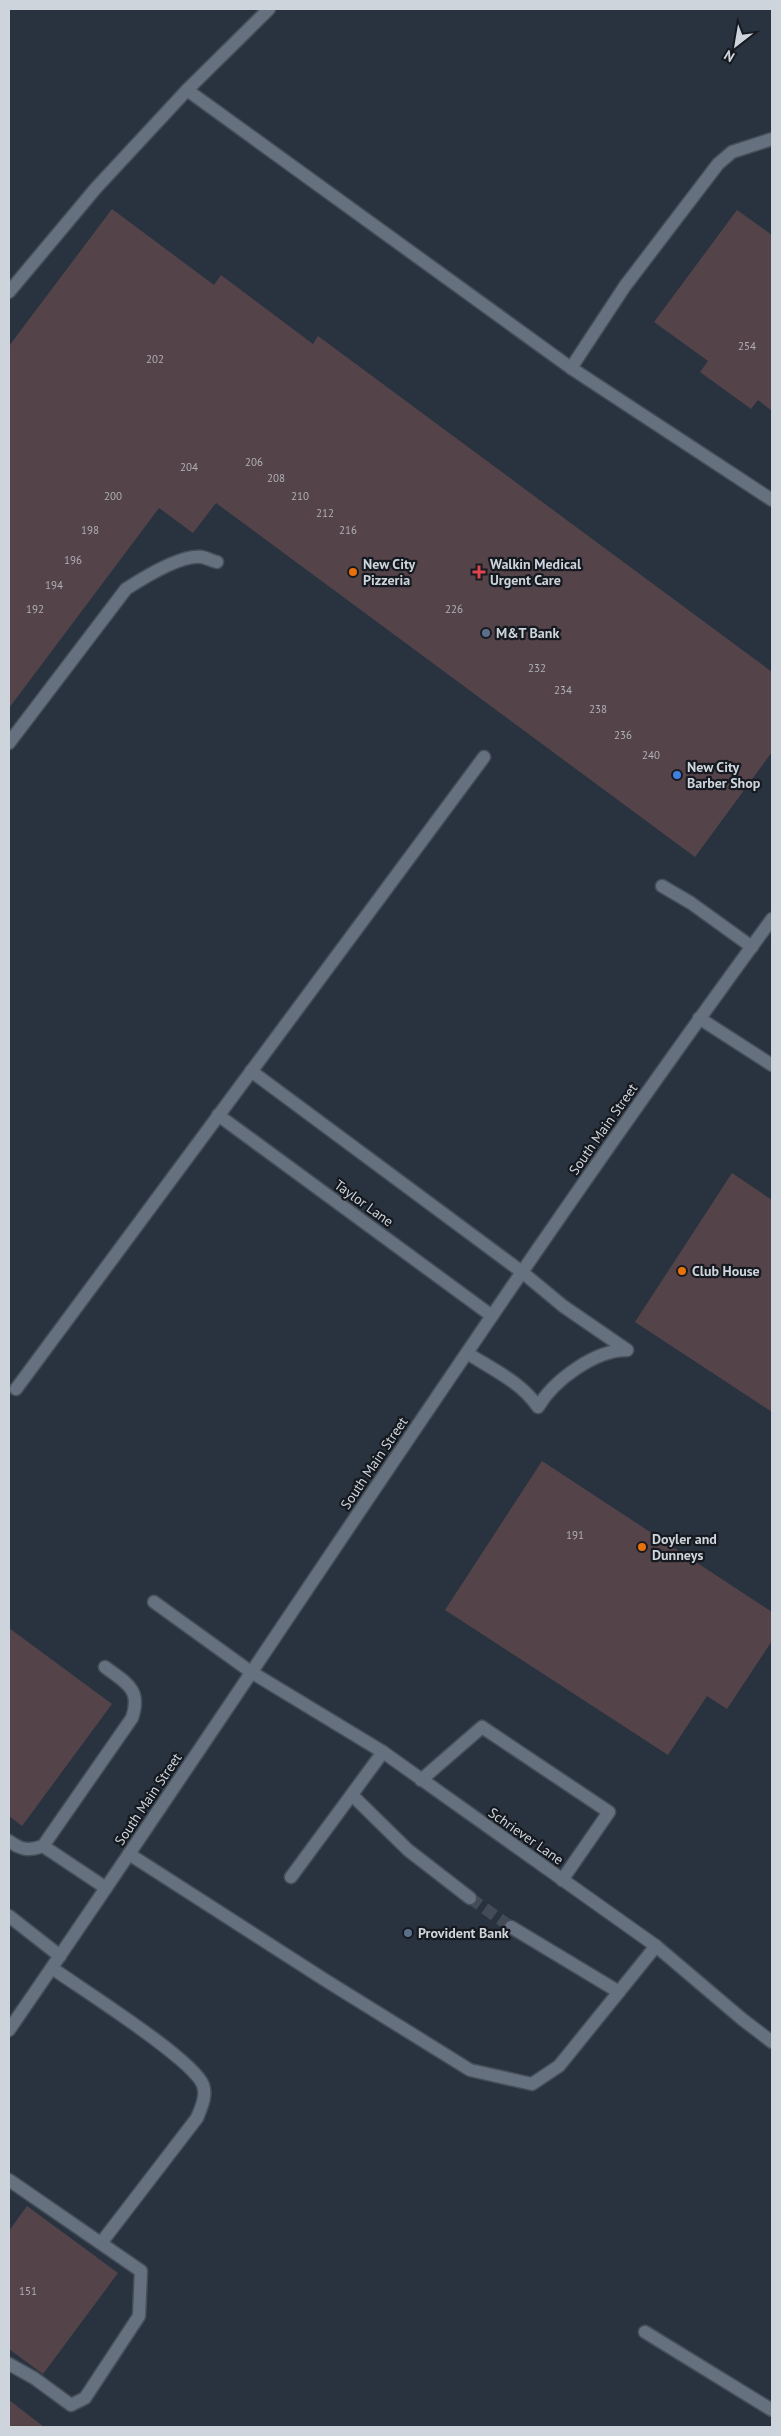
<svg xmlns="http://www.w3.org/2000/svg" width="781" height="2436" font-family="'PT Sans',sans-serif">
	<rect width="100%" height="100%" fill="#29333f"/>
	<g fill="#544349">
		<polygon points="112,209 214,285 221,275 313,344 318,336 772,672 772,752 695,857 216,503 193,533 159,508 9,708 9,346"/>
		<polygon points="737,210 772,235 772,411 758,400 751,409 700,372 708,361 654,322"/>
		<polygon points="732,1173 772,1200 772,1412 635,1322"/>
		<polygon points="542,1461 772,1612 772,1641 727,1709 707,1696 668,1755 445,1610"/>
		<polygon points="9,1628 112,1704 22,1826 9,1816"/>
		<polygon points="27,2206 118,2273 43,2374 9,2349 9,2231"/>
		<polygon points="9,2400 44,2427 9,2427"/>
	</g>
	<g fill="none" stroke-linecap="round" stroke-linejoin="round">
		<polyline stroke="#424b56" stroke-width="12" stroke-dasharray="12 6" stroke-linecap="butt" points="470,1898 511,1927"/>
		<defs>
			<g id="minor">
				<polyline points="269,9 187,90 571,368 772,500"/>
				<polyline points="9,292 96,188 187,90"/>
				<polyline points="571,368 625,286 718,164 732,152 772,139"/>
				<path d="M9,743l117,-154c17,-11 56,-35 76,-32 5,1 10,4 15,5"/>
				<polyline points="662,886 691,903 752,947"/>
				<polyline points="699,1018 772,1065"/>
				<polyline points="251,1071 522,1272 563,1306 627,1350"/>
				<polyline points="218,1115 492,1316"/>
				<path d="M467,1353c25,16 54,29 71,54 16,-27 57,-57 89,-57"/>
				<polyline points="16,1389 484,757"/>
				<polyline points="154,1602 251,1672 383,1752 656,1946 742,2019 772,2042"/>
				<polyline points="421,1780 482,1727 609,1812 562,1880"/>
				<polyline points="352,1795 408,1850 470,1898"/>
				<path d="M9,1841c12,9 20,10 34,5l89,-128c10,-29 -6,-35 -27,-51"/>
				<polyline points="43,1846 106,1888"/>
				<polyline points="129,1854 325,1980 470,2070 532,2084 559,2066 656,1946"/>
				<polyline points="291,1877 383,1752"/>
				<polyline points="9,1916 60,1956"/>
				<polyline points="511,1927 619,1992"/>
				<path d="M52,1968c28,20 141,91 151,117 4,11 -2,23 -6,33l-96,125"/>
				<path d="M9,2030c255,-370 497,-749 763,-1111"/>
				<polyline points="9,2180 141,2271 139,2316 85,2398 71,2405 34,2378 9,2364"/>
				<polyline points="645,2332 772,2410"/>
			</g>
		</defs>
		<use href="#minor" stroke="#464f59" stroke-width="15"/>
		<use href="#minor" stroke="#66717f" stroke-width="12"/>
	</g>
	<g fill="#e8710a" stroke="#161a20" stroke-width="2">
		<circle cx="353" cy="572" r="5"/>
		<circle cx="682" cy="1271" r="5"/>
		<circle cx="642" cy="1547" r="5"/>
	</g>
	<path fill="#e0444e" stroke="#161a20" stroke-width="2" d="M476.5 564.5h5v5h5v5h-5v5h-5v-5h-5v-5h5z"/>
	<g fill="#5c6f8a" stroke="#161a20" stroke-width="2">
		<circle cx="486" cy="633" r="5"/>
		<circle cx="408" cy="1933" r="5"/>
	</g>
	<circle fill="#3f7fe0" stroke="#161a20" stroke-width="2" cx="677" cy="775" r="5"/>
	<g text-anchor="middle" stroke-width="4.5" stroke-linejoin="round" paint-order="stroke">
		<g font-size="11" fill="#afb0b6">
			<text x="747" y="350">254</text>
			<text x="155" y="363">202</text>
			<text x="254" y="466">206</text>
			<text x="189" y="471">204</text>
			<text x="276" y="482">208</text>
			<text x="113" y="500">200</text>
			<text x="300" y="500">210</text>
			<text x="325" y="517">212</text>
			<text x="90" y="534">198</text>
			<text x="348" y="534">216</text>
			<text x="73" y="564">196</text>
			<text x="54" y="589">194</text>
			<text x="35" y="613">192</text>
			<text x="454" y="613">226</text>
			<text x="537" y="672">232</text>
			<text x="563" y="694">234</text>
			<text x="598" y="713">238</text>
			<text x="623" y="739">236</text>
			<text x="651" y="759">240</text>
			<text x="575" y="1539">191</text>
			<text x="28" y="2295">151</text>
		</g>
		<g font-size="14" font-weight="bold" fill="#cdd4db" stroke="#161a20" text-anchor="start">
			<text x="363" y="569">New City<tspan x="363" dy="16">Pizzeria</tspan></text>
			<text x="490" y="569">Walkin Medical<tspan x="490" dy="16">Urgent Care</tspan></text>
			<text x="496" y="638">M&amp;T Bank</text>
			<text x="687" y="772">New City<tspan x="687" dy="16">Barber Shop</tspan></text>
			<text x="692" y="1276">Club House</text>
			<text x="652" y="1544">Doyler and<tspan x="652" dy="16">Dunneys</tspan></text>
			<text x="418" y="1938">Provident Bank</text>
		</g>
		<g font-size="14" fill="#cdd4db" stroke="#161a20">
			<text transform="translate(603 1129) rotate(-55)" y="5">South Main Street</text>
			<text transform="translate(364 1203) rotate(36)" y="5">Taylor Lane</text>
			<text transform="translate(374 1463) rotate(-56)" y="5">South Main Street</text>
			<text transform="translate(148 1799) rotate(-56)" y="5">South Main Street</text>
			<text transform="translate(526 1836) rotate(35)" y="5">Schriever Lane</text>
		</g>
	</g>
	<rect width="781" height="2436" fill="none" stroke="#cdd4db" stroke-width="20"/>
	<g transform="translate(736 45) rotate(211)" stroke="#161a20" stroke-width="4" paint-order="stroke">
	<path d="M0-4L9 19L0 12L-9 19Z" fill="#cdd4db"/>
	<text y="-8" font-size="14" font-weight="bold" text-anchor="middle" fill="#cdd4db">N</text>
	</g>
</svg>
